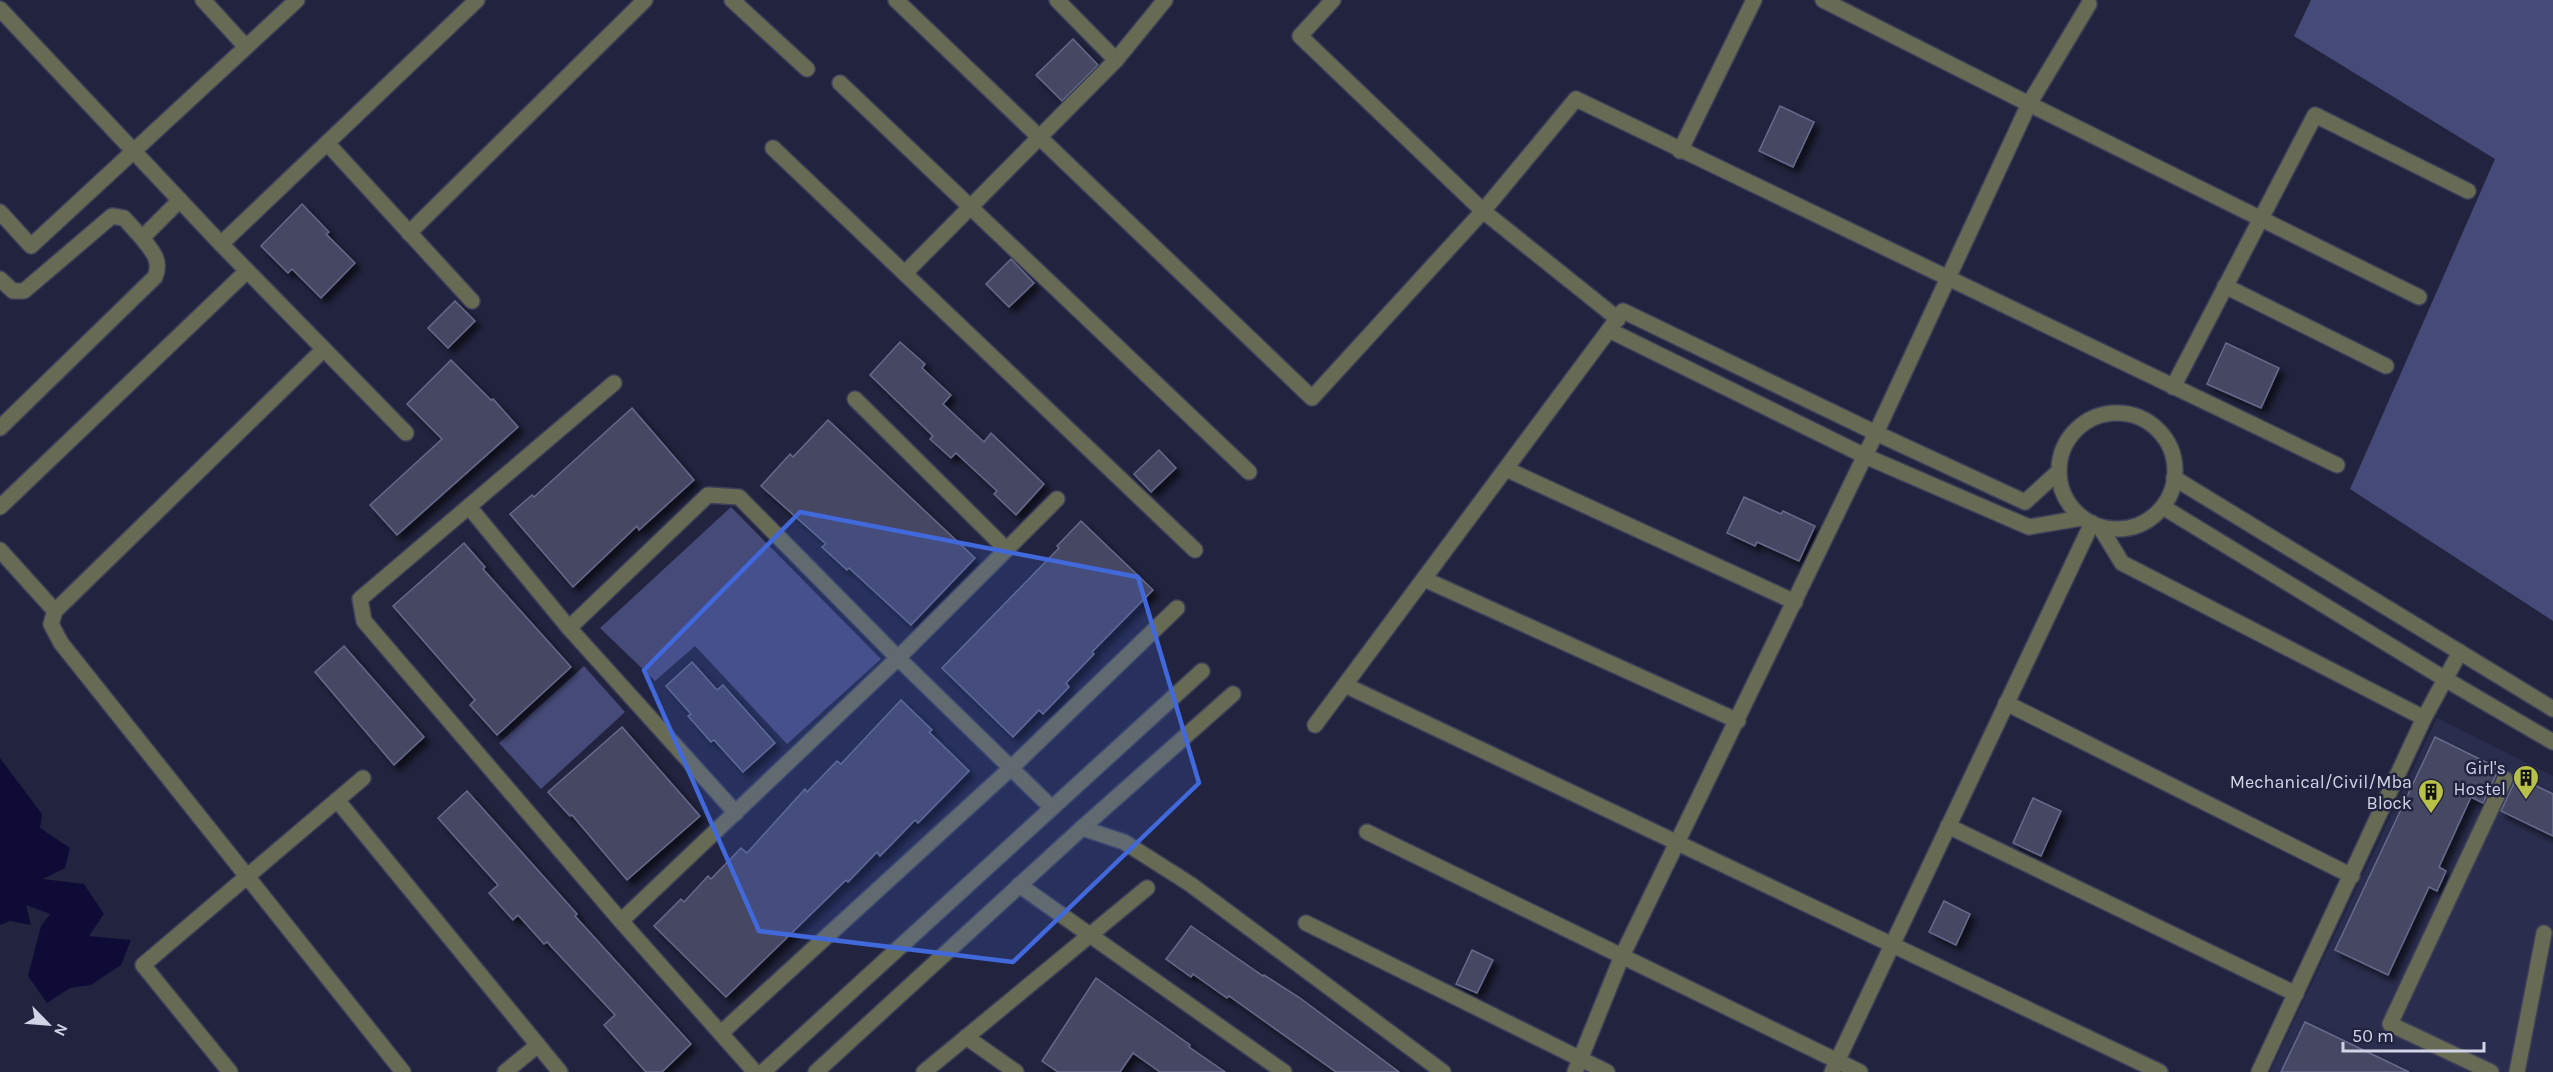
<svg xmlns="http://www.w3.org/2000/svg" width="2553" height="1072" font-family="Karla,sans-serif">
	<defs>
		<filter id="shadow"><feDropShadow dx="5.5" dy="5.5" stdDeviation="3" flood-color="#0009"/></filter>
	</defs>
	<rect width="100%" height="100%" fill="#22243f"/>
	<polygon fill="#2a2d4d" points="2437,718 2553,776 2553,1072 2270,1072"/>
	<g fill="#464a78">
		<polygon points="2311,0 2553,0 2553,621 2350,489 2495,159 2294,36"/>
		<polygon points="731,507 881,659 787,744 695,646 655,681 600,628"/>
		<polygon points="584,666 625,712 541,789 499,743"/>
	</g>
	<polygon fill="#0e0c36" points="0,758 42,814 40,828 70,848 65,868 43,879 84,884 104,914 89,936 131,940 121,965 91,985 70,988 47,1003 28,976 41,926 50,914 26,905 31,925 10,921 0,925"/>
	<g fill="#444764" stroke="#666a8a" stroke-width="1.5" filter="url(#shadow)">
		<polygon points="1073,39 1098,65 1062,101 1036,75"/>
		<polygon points="1780,106 1814,122 1793,167 1759,151"/>
		<polygon points="302,204 329,232 326,234 355,263 321,298 292,269 288,273 261,246"/>
		<polygon points="1011,259 1034,283 1009,307 986,284"/>
		<polygon points="455,301 475,321 448,348 428,328"/>
		<polygon points="900,342 925,364 922,368 951,395 943,404 984,442 991,433 1044,484 1016,515 994,494 997,491 956,453 951,458 930,439 933,436 870,375"/>
		<polygon points="2226,343 2279,368 2261,408 2207,384"/>
		<polygon points="451,360 491,400 493,399 518,427 397,535 370,505 442,439 407,404"/>
		<polygon points="632,408 694,480 639,530 637,526 573,587 510,514 532,495 534,497"/>
		<polygon points="828,420 975,558 911,625 849,568 847,570 822,547 826,544 761,486 790,454 793,457"/>
		<polygon points="1159,450 1176,468 1151,492 1134,474"/>
		<polygon points="1744,497 1781,514 1783,511 1815,526 1799,561 1757,542 1755,546 1727,533"/>
		<polygon points="1081,521 1153,590 1092,652 1094,654 1066,683 1069,687 1043,714 1039,710 1013,737 942,668 1059,548 1057,546"/>
		<polygon points="464,543 485,567 483,569 571,667 497,735 470,705 475,700 393,606"/>
		<polygon points="344,646 424,737 394,765 315,672"/>
		<polygon points="692,662 717,690 723,685 775,743 743,772 714,740 711,742 688,716 691,714 666,686"/>
		<polygon points="901,700 932,730 929,732 969,771 918,823 915,820 880,856 877,852 848,882 846,880 726,997 654,926 681,899 684,902 708,876 711,879 741,848 747,853 805,789 807,792 837,761 841,764"/>
		<polygon points="622,727 700,816 627,880 572,815 570,816 548,792"/>
		<polygon points="2435,737 2502,770 2496,775 2483,803 2471,797 2439,867 2446,871 2437,891 2429,887 2388,975 2335,950"/>
		<polygon points="2514,775 2553,794 2553,836 2501,811 2514,783"/>
		<polygon points="467,791 577,914 575,916 691,1044 662,1072 646,1072 604,1025 615,1015 547,942 544,944 518,915 513,920 489,893 498,885 438,818"/>
		<polygon points="2033,798 2061,811 2041,856 2013,843"/>
		<polygon points="1944,901 1970,914 1956,945 1929,932"/>
		<polygon points="1191,926 1263,976 1264,975 1300,998 1399,1072 1336,1072 1229,996 1227,998 1193,974 1191,977 1166,959"/>
		<polygon points="1472,950 1493,960 1477,993 1456,984"/>
		<polygon points="1096,978 1155,1020 1190,1045 1189,1047 1225,1072 1160,1072 1133,1053 1120,1072 1058,1072 1042,1061"/>
		<polygon points="2305,1022 2409,1072 2281,1072"/>
	</g>
	<g fill="none" stroke-linecap="round" stroke-linejoin="round">
		<defs>
			<g id="minor">
				<polyline points="203,0 246,47"/>
				<polyline points="732,0 807,69"/>
				<polyline points="896,0 1312,398 1483,211 1576,99 2337,465"/>
				<polyline points="1057,0 1116,60"/>
				<polyline points="1333,0 1300,36 1483,211 1618,319"/>
				<polyline points="1823,0 2029,104 2419,297"/>
				<polyline points="0,9 221,244 406,433"/>
				<polyline points="840,83 1249,472"/>
				<polyline points="327,143 472,301"/>
				<polyline points="773,148 1195,550"/>
				<polyline points="1680,151 1754,0"/>
				<polyline points="0,212 31,246 297,0"/>
				<polyline points="409,233 645,0"/>
				<polyline points="221,244 477,0"/>
				<polyline points="905,273 1116,60 1165,0"/>
				<polyline points="0,279 13,291 24,291 112,216 124,218 142,238"/>
				<polyline points="2225,286 2386,366"/>
				<polyline points="1609,330 1865,456 2029,527 2082,518"/>
				<polyline points="324,349 55,611 51,624 61,643 403,1072"/>
				<polyline points="614,383 360,599 364,621 621,921 755,1072"/>
				<polyline points="2173,387 2315,115 2468,191"/>
				<polyline points="855,399 1006,549"/>
				<circle cx="2117" cy="471" r="58"/>
				<path d="M0,428l155,-151c7,-17 -3,-26 -13,-39l38,-38"/>
				<polyline points="1506,469 1795,602"/>
				<polyline points="2174,478 2553,709"/>
				<polyline points="0,507 247,271"/>
				<polyline points="2163,507 2445,679 2553,742"/>
				<polyline points="470,508 569,628 736,813"/>
				<polyline points="2100,527 2122,563 2424,718"/>
				<polyline points="0,550 55,611"/>
				<polyline points="1424,579 1738,721"/>
				<polyline points="569,628 708,495 739,497 898,658 1052,808"/>
				<polyline points="1345,685 2160,1072"/>
				<polyline points="2006,703 2352,876"/>
				<polyline points="1315,725 1623,311 1876,433 2025,502 2058,472"/>
				<polyline points="337,800 560,1072"/>
				<polyline points="1948,826 2296,994"/>
				<polyline points="1082,828 1124,842 1190,884 1443,1072"/>
				<polyline points="1367,832 1860,1072"/>
				<polyline points="1019,885 1284,1072"/>
				<polyline points="621,921 898,658 1057,499"/>
				<polyline points="1306,923 1607,1072"/>
				<polyline points="721,1033 1010,769 1177,608"/>
				<polyline points="966,1037 1016,1072"/>
				<polyline points="230,1072 143,965 363,778"/>
				<polyline points="505,1072 538,1045"/>
				<polyline points="763,1072 1202,671"/>
				<polyline points="816,1072 1082,828 1233,694"/>
				<polyline points="924,1072 1147,888"/>
				<polyline points="1575,1072 1622,956 1876,433 2029,104 2089,4"/>
				<polyline points="1832,1072 2092,523"/>
				<polyline points="2259,1072 2424,718 2460,652"/>
				<polyline points="2491,1072 2390,1024 2505,779"/>
				<polyline points="2517,1072 2544,933"/>
			</g>
		</defs>
		<use href="#minor" stroke="#3e405a" stroke-width="18"/>
		<use href="#minor" stroke="#686b54" stroke-width="15"/>
	</g>
	<path fill="#4169db" fill-opacity="0.2" stroke="#4169db" stroke-width="4.5" stroke-linejoin="round" d="M800,512l338,65 61,206 -186,179 -254,-31 -115,-261z"/>
	<defs>
		<symbol id="building-pin" viewBox="-11 -11 22 30"><path d="M0 17L-7.5 6A9.5 9.5 0 1 1 7.5 6Z" fill="#b8c147" stroke="#22243f"/><path d="M-4-6H4V6H1V3H-1V6H-4ZM-2.5-4.3h1.7v1.8h-1.7ZM.8-4.3h1.7v1.8H.8ZM-2.5-1h1.7V.8h-1.7ZM.8-1h1.7V.8H.8Z" fill="#111"/></symbol>
	</defs>
	<g fill-rule="evenodd">
		<use href="#building-pin" x="2511" y="763" width="30" height="40"/>
		<use href="#building-pin" x="2416" y="777" width="30" height="40"/>
	</g>
	<g text-anchor="middle" stroke-width="5" stroke-linejoin="round" paint-order="stroke">
		<g font-size="18" fill="#d1d4e6" stroke="#22243f" text-anchor="end">
			<text x="2506" y="774">Girl's<tspan x="2506" dy="21">Hostel</tspan></text>
			<text x="2412" y="788">Mechanical/Civil/Mba<tspan x="2412" dy="21">Block</tspan></text>
		</g>
	</g>
	<g transform="translate(48 1024) rotate(115)" stroke="#22243f" stroke-width="4.5" paint-order="stroke">
	<path d="M0-4.5L10 22L0 15L-10 22Z" fill="#d1d4e6"/>
	<text y="-9" font-size="16" font-weight="bold" text-anchor="middle" fill="#d1d4e6">N</text>
	</g>
	<path d="M2343 1042v9h141v-9" fill="none" stroke="#d1d4e6" stroke-width="3"/>
	<text x="2352" y="1042" font-size="18" fill="#d1d4e6" stroke="#22243f" stroke-width="4.5" paint-order="stroke">50 m</text>
</svg>
